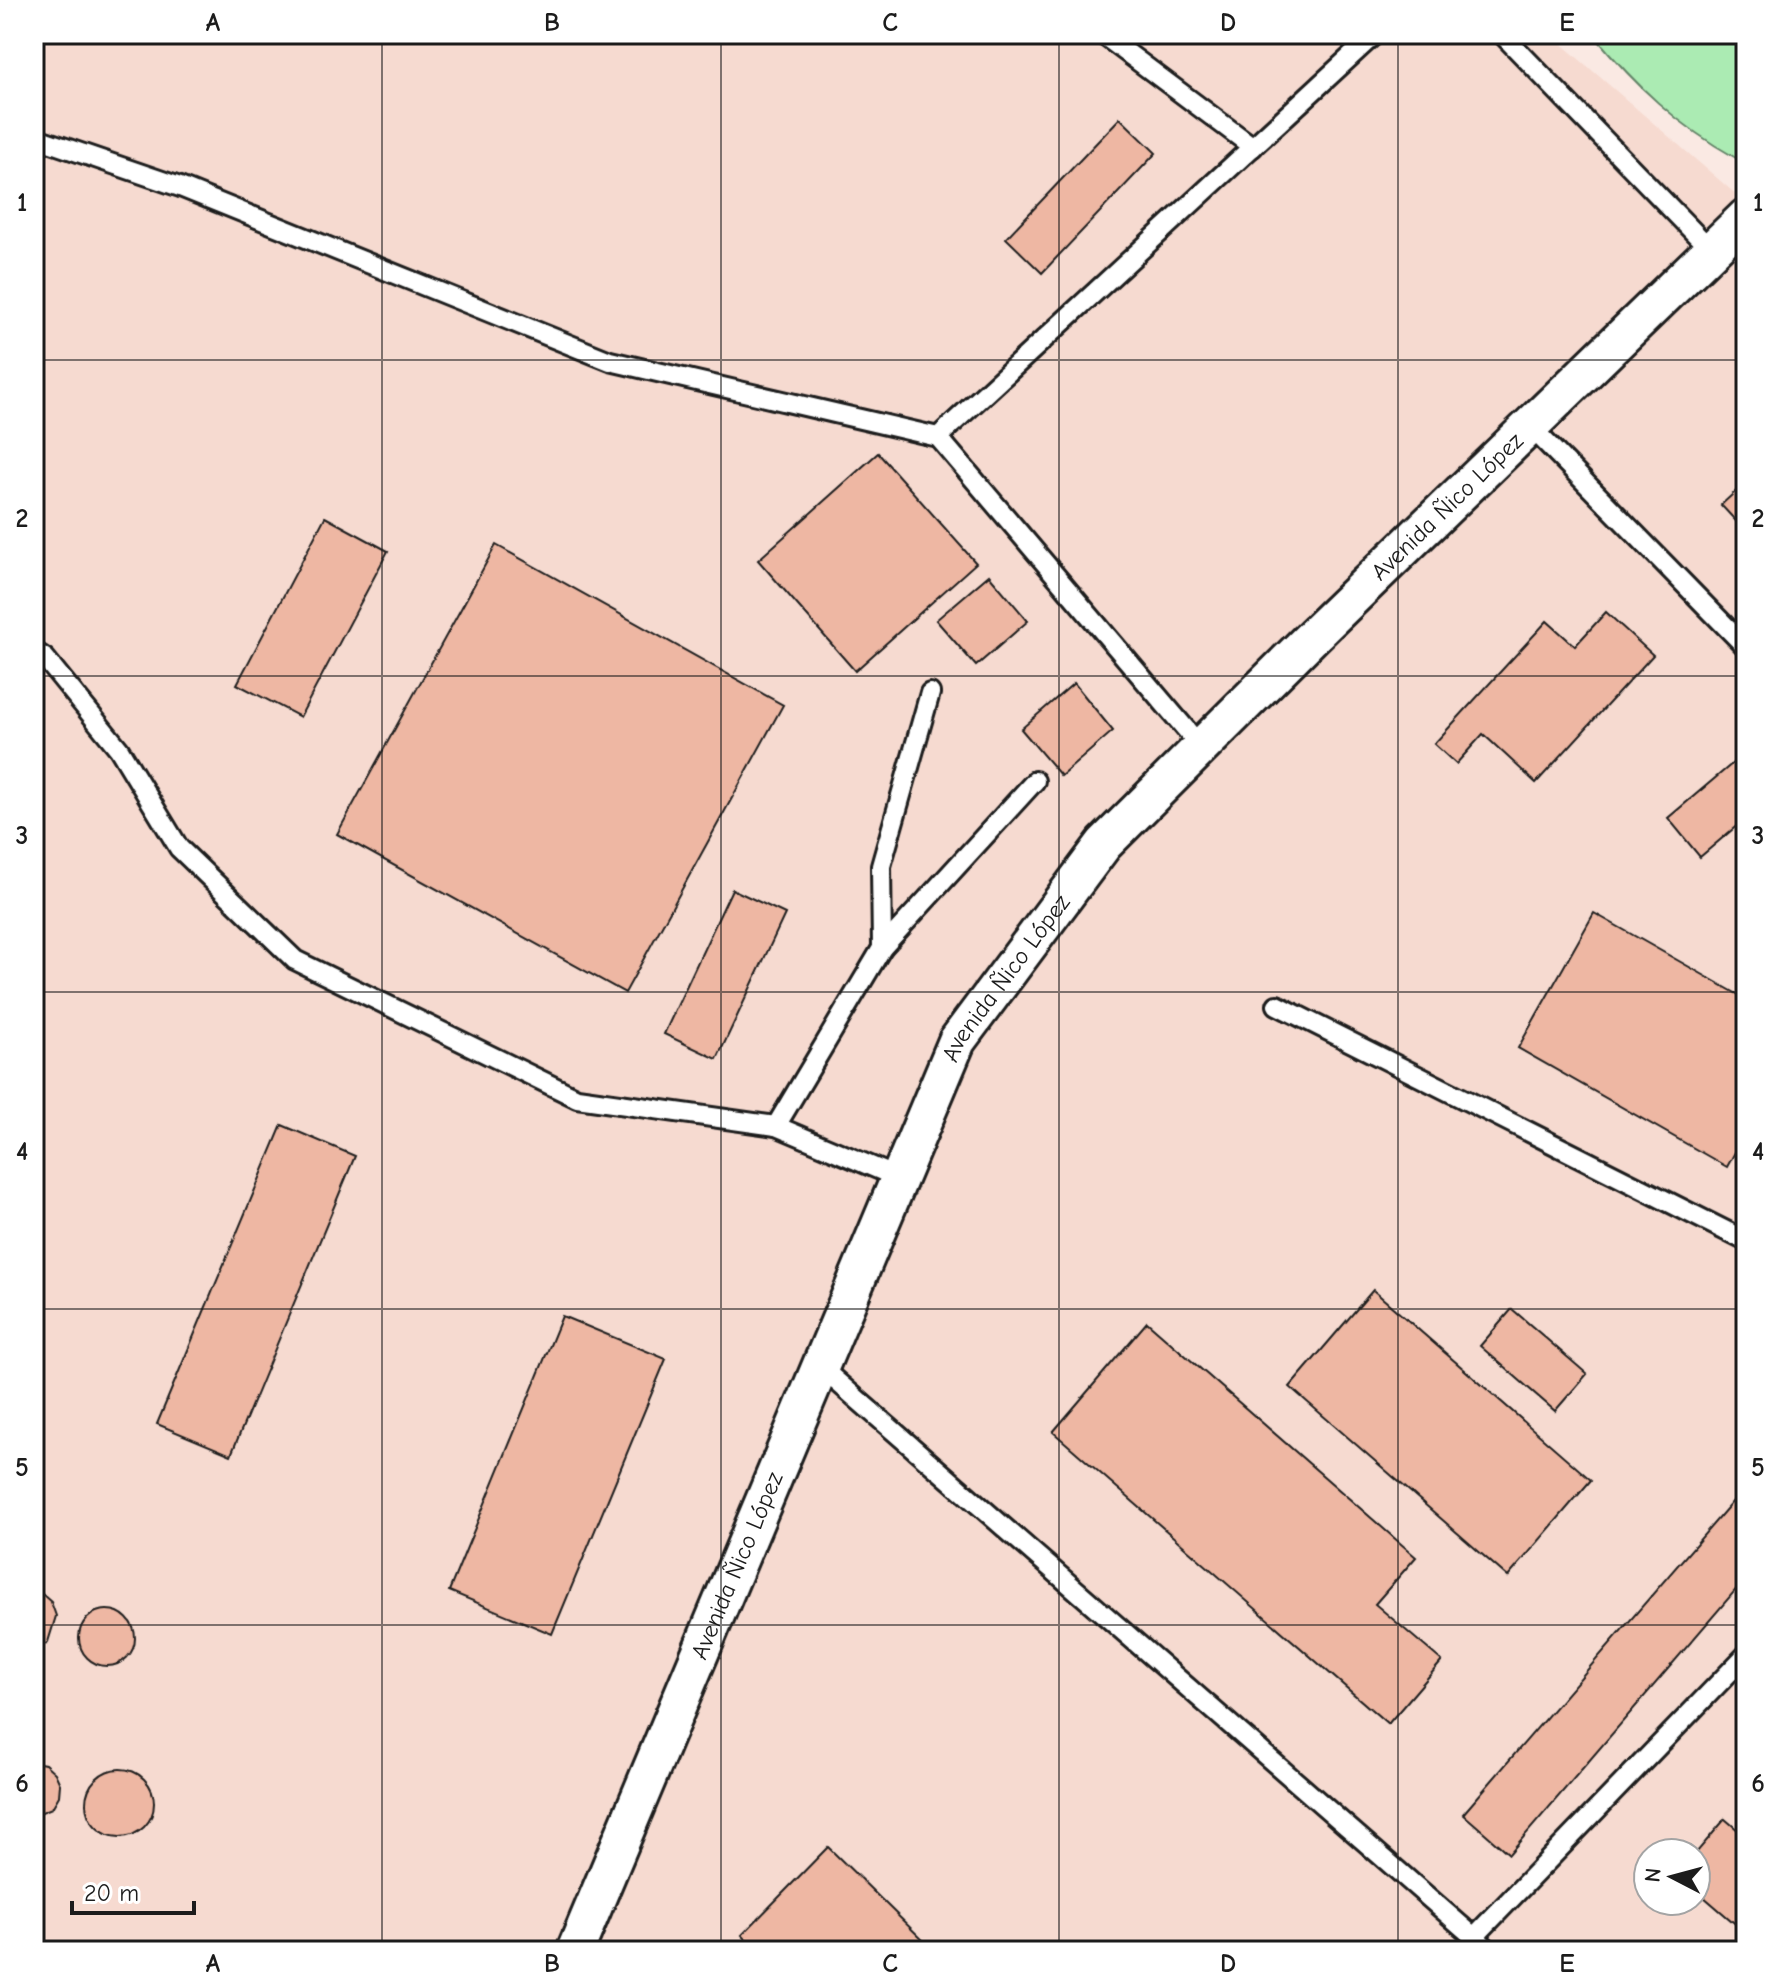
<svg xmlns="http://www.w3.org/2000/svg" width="1780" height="1985" font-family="'Comic Neue',sans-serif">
	<rect width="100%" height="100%" fill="#fae9e3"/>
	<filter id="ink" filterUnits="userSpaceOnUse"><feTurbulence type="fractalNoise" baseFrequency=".0125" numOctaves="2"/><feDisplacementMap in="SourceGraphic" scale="16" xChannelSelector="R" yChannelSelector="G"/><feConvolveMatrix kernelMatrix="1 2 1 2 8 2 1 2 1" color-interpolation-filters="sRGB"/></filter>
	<g filter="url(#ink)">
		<path fill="#f6dad0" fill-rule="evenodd" d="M34,34h1516l196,169v1748h-1712zM1648,1853h48v48h-48z"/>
		<path fill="#abebb3" stroke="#648468" stroke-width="2" d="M1593,34h153v120l-10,4c-59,-33 -100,-72 -143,-124z"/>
		<g fill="#eeb7a3" stroke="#1c1c1c" stroke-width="2">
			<polygon points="1120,118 1156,153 1042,273 1006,238"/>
			<polygon points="878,453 976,563 855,671 758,560"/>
			<polygon points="1746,482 1746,532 1721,505"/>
			<polygon points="325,517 388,551 300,717 237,684"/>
			<polygon points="496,545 783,705 625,993 337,834"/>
			<polygon points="989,575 1028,621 976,666 936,620"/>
			<polygon points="1606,612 1653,655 1536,783 1483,734 1456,764 1434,744 1547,621 1575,646"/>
			<polygon points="1074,683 1113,731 1061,776 1021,729"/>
			<polygon points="1746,752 1746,818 1700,857 1668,818"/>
			<polygon points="732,889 785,914 717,1059 664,1034"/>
			<polygon points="1594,913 1746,999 1746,1132 1727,1167 1518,1048"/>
			<polygon points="282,1125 355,1156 231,1455 157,1424"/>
			<polygon points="1373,1290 1591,1480 1508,1577 1290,1387"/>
			<polygon points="1512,1309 1587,1374 1555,1411 1480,1346"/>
			<polygon points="562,1316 666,1359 552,1634 449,1591"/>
			<polygon points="1147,1322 1416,1557 1375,1604 1442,1661 1388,1724 1053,1432"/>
			<polygon points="1746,1486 1746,1578 1509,1854 1463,1814"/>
			<polygon points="34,1587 51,1602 56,1616 48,1642 34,1653"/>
			<circle cx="107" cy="1638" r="28"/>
			<polygon points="34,1762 45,1764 55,1773 60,1784 59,1796 52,1808 34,1815"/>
			<circle cx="120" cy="1803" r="34"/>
			<polygon points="1725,1819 1746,1837 1746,1933 1696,1890 1696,1853"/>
			<polygon points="828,1847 934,1951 758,1951 742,1935"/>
		</g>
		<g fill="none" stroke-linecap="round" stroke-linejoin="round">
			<defs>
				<g id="service">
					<polyline points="1102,34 1253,147"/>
					<polyline points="1502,34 1711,250"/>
					<polyline points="34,137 180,187 610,361 938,437 1375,34"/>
					<polyline points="1529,425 1746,647"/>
					<polyline points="938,437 1201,747"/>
					<polyline points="34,651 45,658 119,749 179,848 295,960 577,1098 776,1126 899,1178"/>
					<polyline points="882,948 1035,781"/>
					<polyline points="1277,1005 1746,1241"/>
					<polyline points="776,1126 882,948 881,866 930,693"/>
					<polyline points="818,1365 1490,1951"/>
					<polyline points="1474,1937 1746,1655"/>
				</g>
				<g id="minor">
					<path id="s1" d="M575,1951l382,-910 147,-197 210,-209 432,-418"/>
				</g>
			</defs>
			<use href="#service" stroke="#1c1c1c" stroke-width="24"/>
			<use href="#minor" stroke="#1c1c1c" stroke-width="42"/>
			<use href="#service" stroke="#fff" stroke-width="18"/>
			<use href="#minor" stroke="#fff" stroke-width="36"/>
		</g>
	</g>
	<path fill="none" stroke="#1c1c1c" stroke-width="2" stroke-opacity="0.55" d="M382,34v1917M721,34v1917M1059,34v1917M1398,34v1917M34,360h1712M34,676h1712M34,992h1712M34,1309h1712M34,1625h1712"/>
	<g text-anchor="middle" stroke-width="8" stroke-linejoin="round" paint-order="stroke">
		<g font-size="24" fill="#1c1c1c" stroke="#fff">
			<text dy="8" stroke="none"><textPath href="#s1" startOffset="1714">Avenida Ñico López</textPath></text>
			<text dy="8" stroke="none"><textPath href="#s1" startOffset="1066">Avenida Ñico López</textPath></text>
			<text dy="8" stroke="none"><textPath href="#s1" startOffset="418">Avenida Ñico López</textPath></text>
		</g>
	</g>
	<rect width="1780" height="1985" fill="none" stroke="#fff" stroke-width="88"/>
	<g transform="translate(1672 1877) rotate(276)"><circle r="38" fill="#ffffff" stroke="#a4a4a4" stroke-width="2"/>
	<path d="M0-6L14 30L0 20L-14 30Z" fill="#1c1c1c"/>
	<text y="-12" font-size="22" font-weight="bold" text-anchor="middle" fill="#1c1c1c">N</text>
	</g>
	<path d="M72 1901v12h122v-12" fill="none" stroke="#1c1c1c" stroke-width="4"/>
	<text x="84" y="1901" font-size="24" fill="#1c1c1c" stroke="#ffffff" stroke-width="6" paint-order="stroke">20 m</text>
	<rect x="44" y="44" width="1692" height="1897" fill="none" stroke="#1c1c1c" stroke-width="3"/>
	<g font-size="26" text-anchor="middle" font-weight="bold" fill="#1c1c1c">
		<text x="213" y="31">A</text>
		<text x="552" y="31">B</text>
		<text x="890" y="31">C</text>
		<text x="1228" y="31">D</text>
		<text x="1567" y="31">E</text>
		<text x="22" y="211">1</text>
		<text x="1758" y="211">1</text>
		<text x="22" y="527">2</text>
		<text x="1758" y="527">2</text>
		<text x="22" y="844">3</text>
		<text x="1758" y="844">3</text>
		<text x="22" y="1160">4</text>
		<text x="1758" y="1160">4</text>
		<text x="22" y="1476">5</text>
		<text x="1758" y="1476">5</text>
		<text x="22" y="1792">6</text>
		<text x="1758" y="1792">6</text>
		<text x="213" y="1972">A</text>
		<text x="552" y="1972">B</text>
		<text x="890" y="1972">C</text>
		<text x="1228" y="1972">D</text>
		<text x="1567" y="1972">E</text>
	</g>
</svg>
